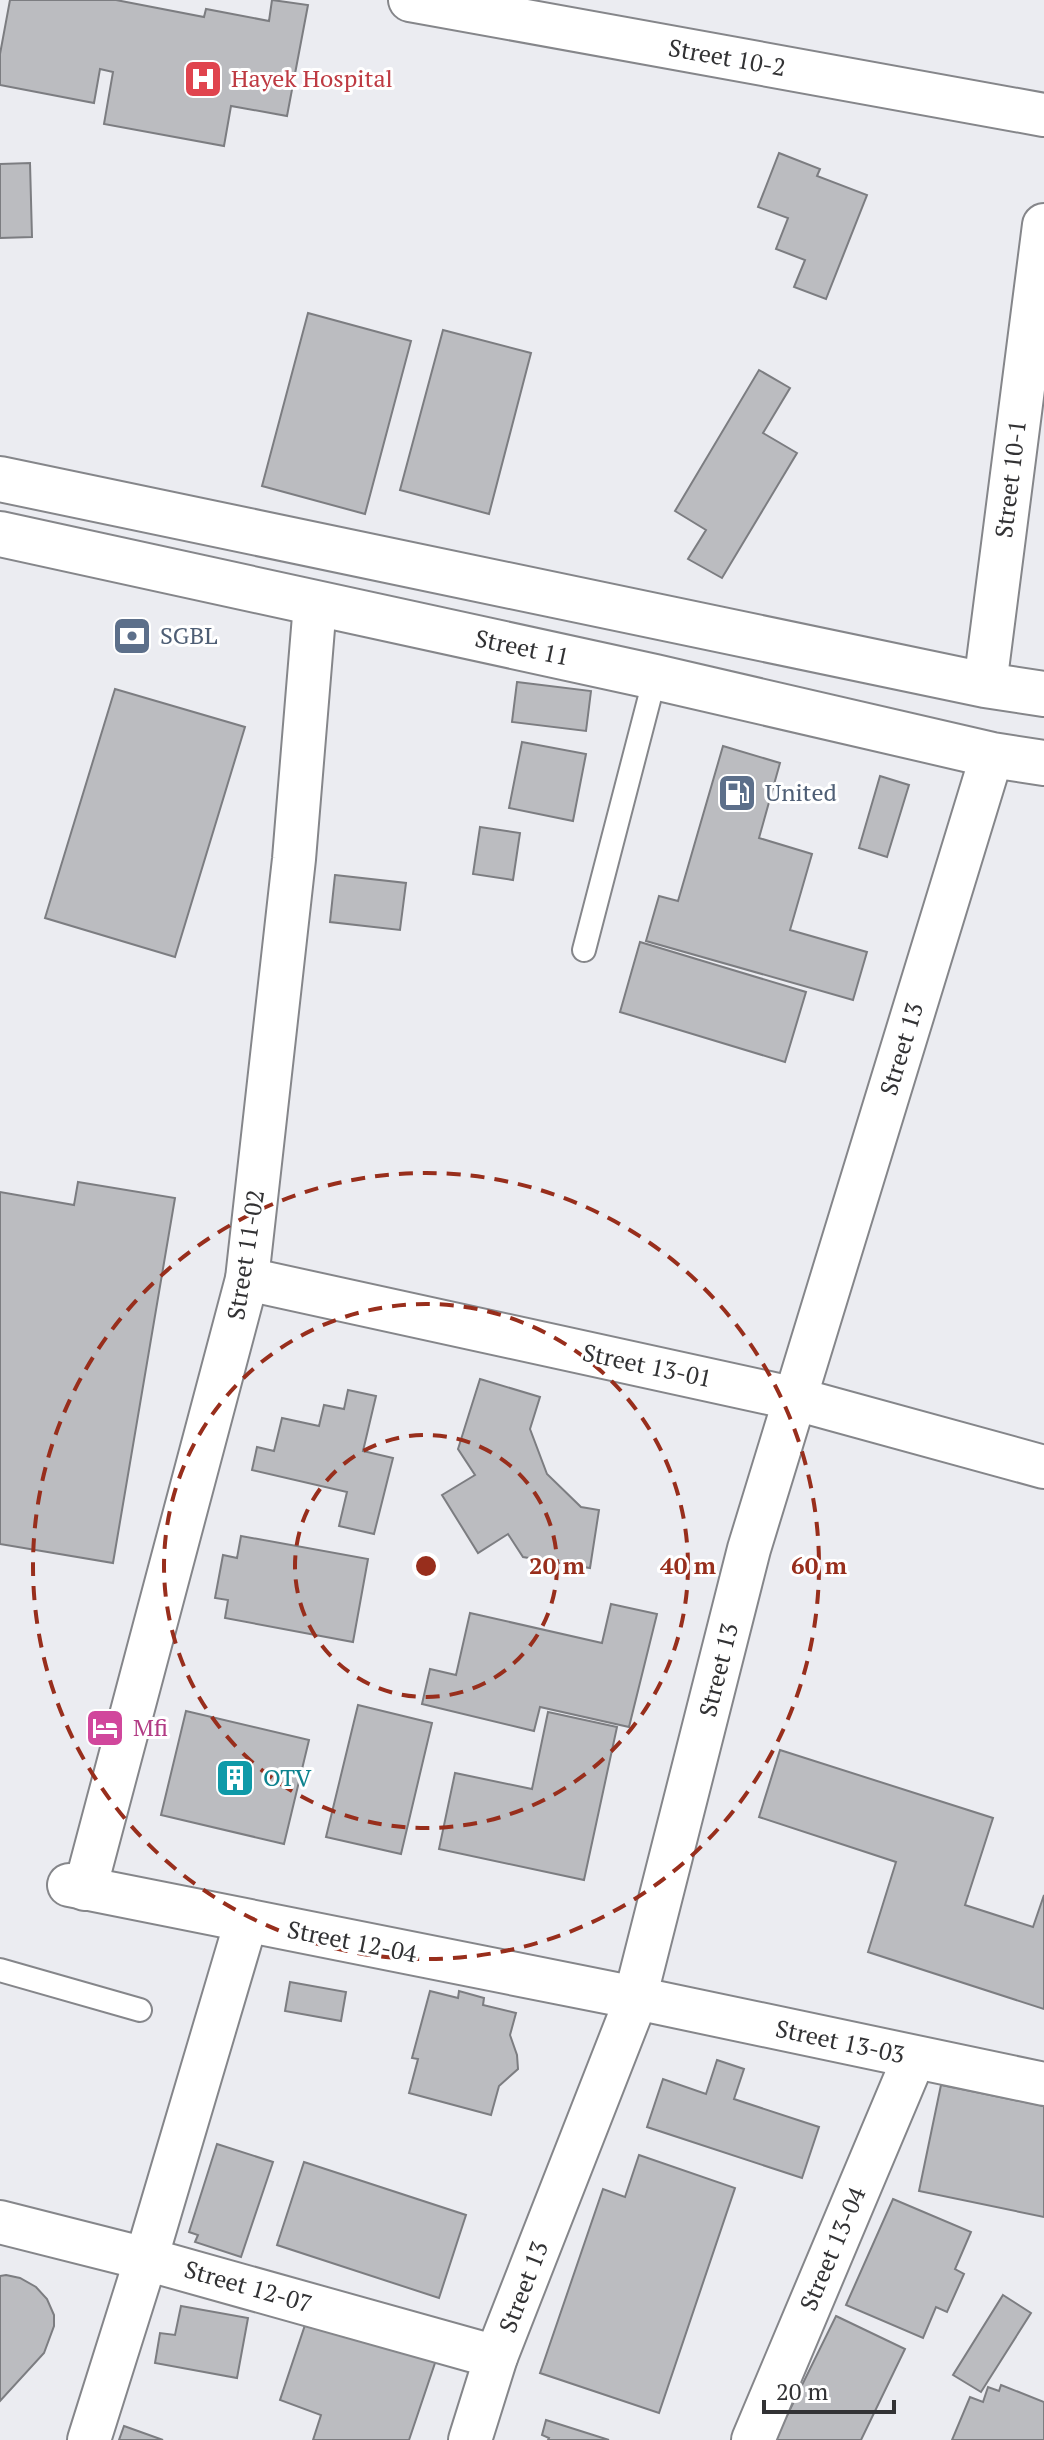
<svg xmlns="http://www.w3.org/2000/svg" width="1044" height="2440" font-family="'PT Serif',serif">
	<rect width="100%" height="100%" fill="#ebecf1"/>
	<g fill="#bbbcc0" stroke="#7c7d81" stroke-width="2">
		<polygon points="10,0 116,0 204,17 206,9 269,21 272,0 308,5 287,116 231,106 224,146 104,124 113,72 100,69 94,103 0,85 0,54"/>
		<polygon points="779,153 820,169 817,176 867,195 826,299 794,287 805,260 776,249 788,218 758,207"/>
		<polygon points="30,163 32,237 0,238 0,164"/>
		<polygon points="308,313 411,341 365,514 262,486"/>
		<polygon points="443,330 531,353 489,514 400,490"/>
		<polygon points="759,370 790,388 763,433 797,453 722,578 688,559 706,530 675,511"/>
		<polygon points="517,682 591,691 586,731 512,722"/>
		<polygon points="115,689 245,727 175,957 45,918"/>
		<polygon points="522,742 586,754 573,821 509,808"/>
		<polygon points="723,746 780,763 759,838 812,854 790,930 867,952 853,1000 646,941 659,896 678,901"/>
		<polygon points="880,776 909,785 887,857 859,848"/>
		<polygon points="480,827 520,833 513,880 473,874"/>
		<polygon points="335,875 406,883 400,930 330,922"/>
		<polygon points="640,942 806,992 785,1062 620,1012"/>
		<polygon points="78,1182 175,1198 113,1563 0,1544 0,1192 74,1205"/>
		<polygon points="480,1379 540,1397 530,1429 547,1474 581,1507 599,1510 590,1568 523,1557 508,1534 478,1553 442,1495 475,1475 458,1449"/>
		<polygon points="348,1390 376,1396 363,1451 393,1458 374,1534 339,1526 347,1492 252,1470 257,1447 274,1451 282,1418 319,1426 324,1405 344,1409"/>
		<polygon points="241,1536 368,1559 353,1642 225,1618 228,1600 215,1598 223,1555 237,1558"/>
		<polygon points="611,1604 657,1614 629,1727 540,1707 534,1731 422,1704 430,1669 456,1675 470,1613 602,1643"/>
		<polygon points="358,1705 432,1723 401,1854 326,1837"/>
		<polygon points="186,1711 309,1740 284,1844 161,1815"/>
		<polygon points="548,1712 617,1727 584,1880 439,1849 455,1773 532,1789"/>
		<polygon points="780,1750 993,1818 965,1905 1033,1927 1044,1895 1044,2009 868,1952 896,1862 759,1817"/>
		<polygon points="290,1982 346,1992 341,2021 285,2011"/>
		<polygon points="430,1991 458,1998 459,1991 484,1998 483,2005 516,2013 510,2035 517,2055 518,2069 499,2086 491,2115 409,2093 418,2059 412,2058"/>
		<polygon points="717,2060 744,2069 734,2099 819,2127 802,2178 647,2127 663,2079 706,2094"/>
		<polygon points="941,2085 1044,2106 1044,2217 919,2191"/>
		<polygon points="217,2144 273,2162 241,2257 195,2242 198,2235 189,2232"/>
		<polygon points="639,2155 735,2188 659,2413 540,2373 603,2189 625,2197"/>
		<polygon points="304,2162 466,2215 439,2298 277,2245"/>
		<polygon points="893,2199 971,2232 955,2269 964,2274 947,2312 936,2307 923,2338 846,2305"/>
		<polygon points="6,2275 20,2278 36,2287 47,2299 54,2315 54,2326 44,2353 0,2401 0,2276"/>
		<polygon points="1003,2295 1031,2313 981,2392 953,2375"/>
		<polygon points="181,2306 248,2318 237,2378 155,2363 160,2333 175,2335"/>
		<polygon points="309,2313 437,2357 409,2440 313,2440 321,2415 280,2400"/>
		<polygon points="836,2316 905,2349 861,2440 775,2440"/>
		<polygon points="1001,2385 1044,2402 1044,2440 952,2440 970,2397 983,2402 988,2387 999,2391"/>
		<polygon points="546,2420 609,2440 548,2440 549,2438 542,2435"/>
		<polygon points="124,2426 163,2440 119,2440"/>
	</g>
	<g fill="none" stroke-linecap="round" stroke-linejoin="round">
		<defs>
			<g id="service">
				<polyline points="584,950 655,677"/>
				<polyline points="0,1970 140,2010"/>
			</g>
			<g id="minor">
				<polyline points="410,0 1044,115"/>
				<polyline points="985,685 1044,225"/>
				<polyline points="247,1279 796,1399 1044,1467"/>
				<polyline points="69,1885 636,1998 1044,2084"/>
				<polyline points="85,1889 247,1279 294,859 315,604"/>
				<polyline points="0,2222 146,2259 496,2357"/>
				<polyline points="89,2440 146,2259 246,1922"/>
				<polyline points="470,2440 496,2357 632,2010 749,1549 992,755"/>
				<polyline points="753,2440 914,2058"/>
			</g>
			<g id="secondary">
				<polyline points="0,479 985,685 1044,694"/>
				<polyline points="0,534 655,677 992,755 1044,763"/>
			</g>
		</defs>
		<use href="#service" stroke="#85868a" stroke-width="26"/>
		<use href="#minor" stroke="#85868a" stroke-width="46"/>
		<use href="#secondary" stroke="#85868a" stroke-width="48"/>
		<use href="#service" stroke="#fff" stroke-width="22"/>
		<use href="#minor" stroke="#fff" stroke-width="42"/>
		<use href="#secondary" stroke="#fff" stroke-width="44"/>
	</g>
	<g fill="none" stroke="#982e1c" stroke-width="4" stroke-dasharray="14 10">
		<circle cx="426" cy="1566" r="131"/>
		<circle cx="426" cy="1566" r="262"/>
		<circle cx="426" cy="1566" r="393"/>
	</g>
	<defs>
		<symbol id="hospital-square" viewBox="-11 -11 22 22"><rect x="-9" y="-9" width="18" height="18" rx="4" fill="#e0444e" stroke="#fff"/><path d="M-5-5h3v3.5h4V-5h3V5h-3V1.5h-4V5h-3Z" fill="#fff"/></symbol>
		<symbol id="bank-square" viewBox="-11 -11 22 22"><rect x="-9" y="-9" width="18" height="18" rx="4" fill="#5c6f8a" stroke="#fff"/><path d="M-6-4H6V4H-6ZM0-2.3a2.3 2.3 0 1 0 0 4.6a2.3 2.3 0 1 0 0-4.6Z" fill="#fff"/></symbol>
		<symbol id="fuel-square" viewBox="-11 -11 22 22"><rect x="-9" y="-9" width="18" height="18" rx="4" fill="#5c6f8a" stroke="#fff"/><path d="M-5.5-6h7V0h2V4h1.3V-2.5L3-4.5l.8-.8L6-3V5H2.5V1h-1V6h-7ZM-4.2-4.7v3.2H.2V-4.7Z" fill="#fff"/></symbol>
		<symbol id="hotel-square" viewBox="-11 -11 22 22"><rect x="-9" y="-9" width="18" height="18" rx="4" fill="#d1479c" stroke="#fff"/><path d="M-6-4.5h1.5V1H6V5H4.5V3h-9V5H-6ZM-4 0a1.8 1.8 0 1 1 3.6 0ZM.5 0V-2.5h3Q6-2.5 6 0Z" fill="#fff"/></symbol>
		<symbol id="building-square" viewBox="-11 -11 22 22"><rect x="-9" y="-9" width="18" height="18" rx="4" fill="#0f9aa8" stroke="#fff"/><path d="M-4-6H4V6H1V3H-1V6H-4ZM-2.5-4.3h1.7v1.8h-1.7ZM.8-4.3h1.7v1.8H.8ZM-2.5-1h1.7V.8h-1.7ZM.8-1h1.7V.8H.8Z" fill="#fff"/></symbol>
	</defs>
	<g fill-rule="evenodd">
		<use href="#hospital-square" x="181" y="57" width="44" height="44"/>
		<use href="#bank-square" x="110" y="614" width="44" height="44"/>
		<use href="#fuel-square" x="715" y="771" width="44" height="44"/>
		<use href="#hotel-square" x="83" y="1706" width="44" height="44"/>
		<use href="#building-square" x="213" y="1756" width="44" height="44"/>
	</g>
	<g text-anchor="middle" stroke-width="6" stroke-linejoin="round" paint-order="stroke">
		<g font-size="24" fill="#323234" stroke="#fff">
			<text transform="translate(727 58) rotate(10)" y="8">Street 10-2</text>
			<text transform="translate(1011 479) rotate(-83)" y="8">Street 10-1</text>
			<text transform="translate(522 648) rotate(12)" y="8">Street 11</text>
			<text transform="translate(902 1049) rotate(-73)" y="8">Street 13</text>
			<text transform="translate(246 1255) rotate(-81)" y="8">Street 11-02</text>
			<text transform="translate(647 1366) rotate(12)" y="8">Street 13-01</text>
			<text transform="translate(719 1670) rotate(-76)" y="8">Street 13</text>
			<text transform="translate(352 1942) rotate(11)" y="8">Street 12-04</text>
			<text transform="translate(840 2042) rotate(12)" y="8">Street 13-03</text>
			<text transform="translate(833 2249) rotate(-67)" y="8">Street 13-04</text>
			<text transform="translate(248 2287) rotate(16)" y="8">Street 12-07</text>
			<text transform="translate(524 2287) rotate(-69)" y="8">Street 13</text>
		</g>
		<g font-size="24" fill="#be3a42" stroke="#fff" text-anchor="start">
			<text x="231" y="87">Hayek Hospital</text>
		</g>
		<g font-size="24" fill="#4e5e75" stroke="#fff" text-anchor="start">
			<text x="160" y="644">SGBL</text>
			<text x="765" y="801">United</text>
		</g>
		<g font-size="24" fill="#b23c85" stroke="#fff" text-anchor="start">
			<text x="133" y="1736">Mfi</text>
		</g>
		<g font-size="24" fill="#0d838f" stroke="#fff" text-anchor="start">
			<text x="263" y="1786">OTV</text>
		</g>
	</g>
	<circle cx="426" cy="1566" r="12" fill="#982e1c" stroke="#fff" stroke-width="4"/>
	<g font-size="24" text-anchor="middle" font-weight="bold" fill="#982e1c" stroke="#fff" stroke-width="6" stroke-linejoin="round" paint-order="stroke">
		<text x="557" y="1574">20 m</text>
		<text x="688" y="1574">40 m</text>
		<text x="819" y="1574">60 m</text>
	</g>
	<path d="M764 2400v12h130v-12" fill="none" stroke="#323234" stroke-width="4"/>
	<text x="776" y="2400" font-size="24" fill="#323234" stroke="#ffffff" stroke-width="6" paint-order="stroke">20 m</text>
</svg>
